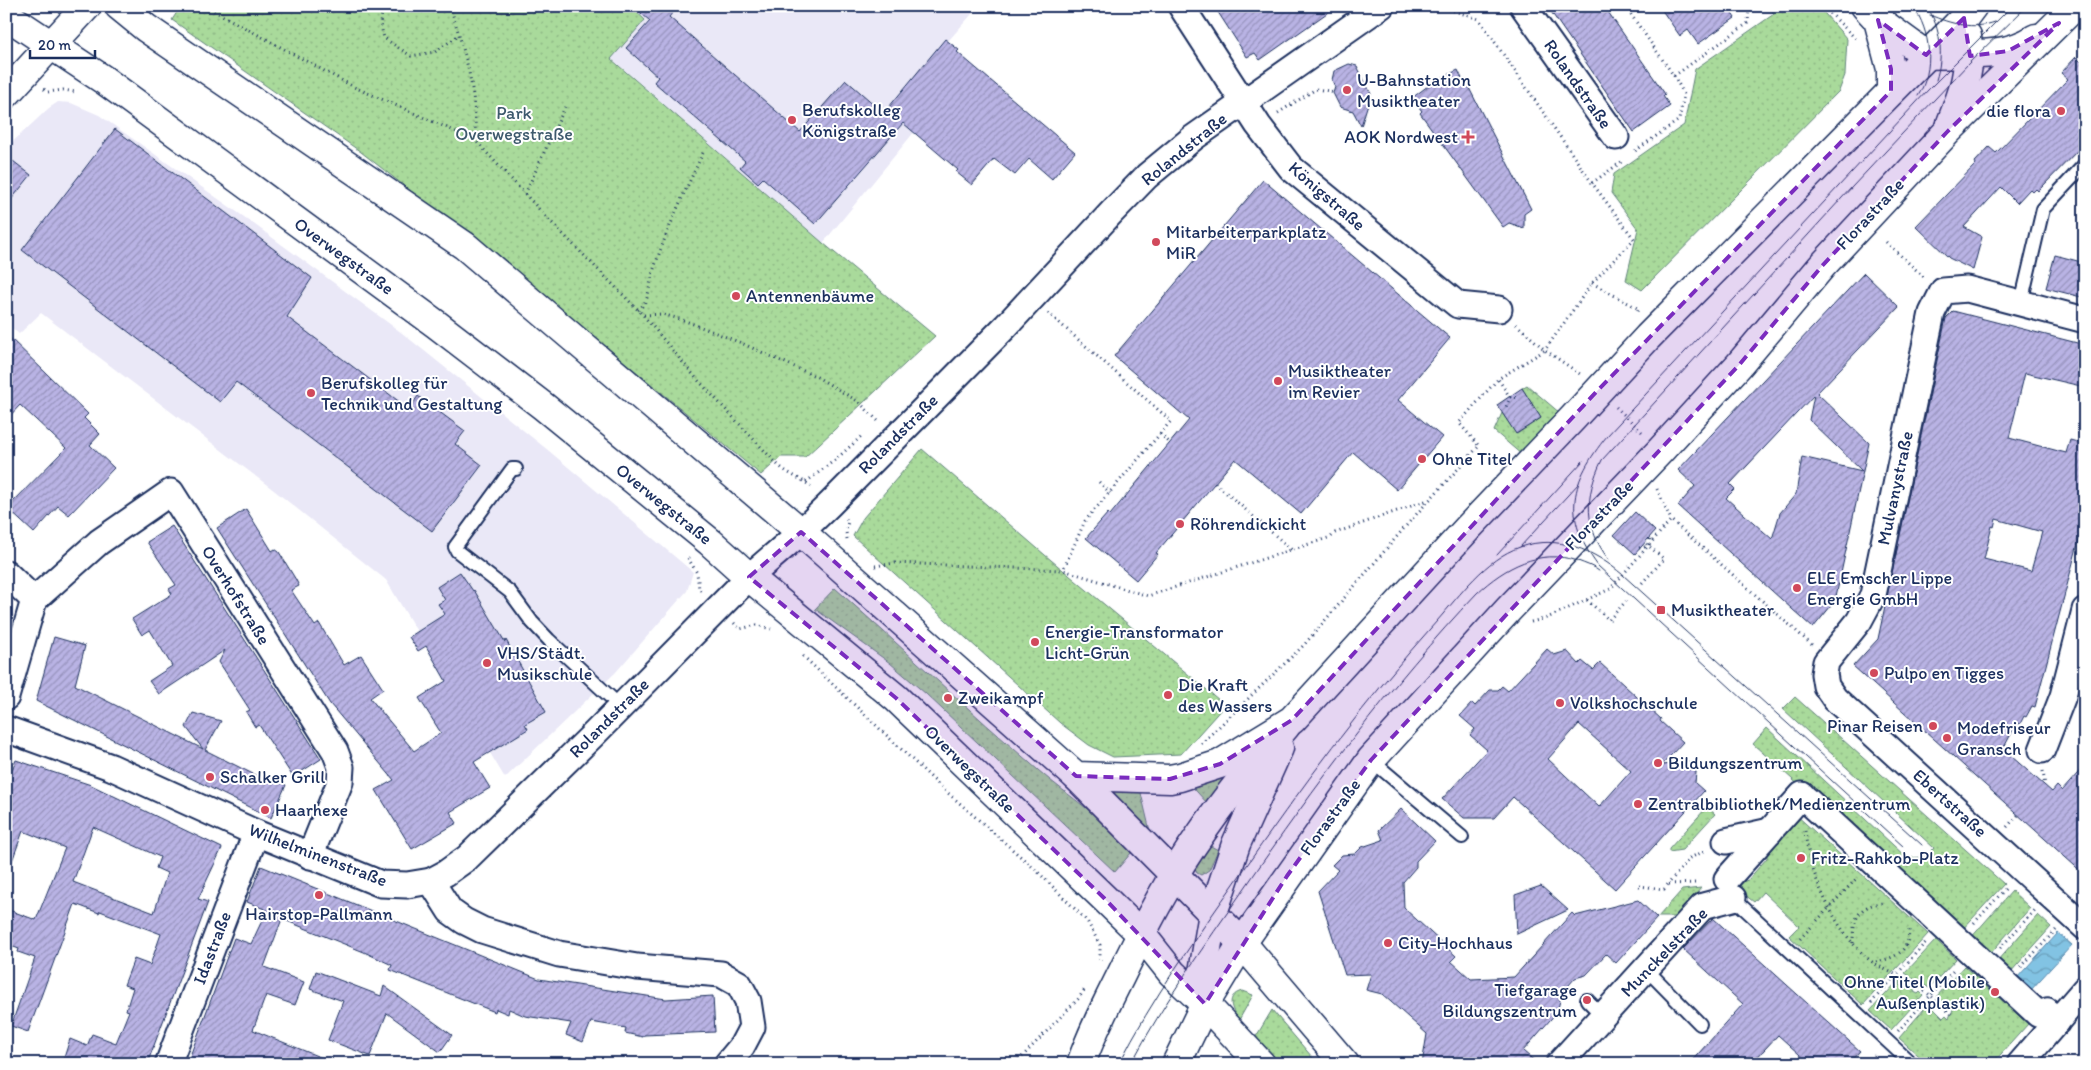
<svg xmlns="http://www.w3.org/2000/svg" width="2091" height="1070" font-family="Itim,sans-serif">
	<defs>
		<pattern id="grass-dots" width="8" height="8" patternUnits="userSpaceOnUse" patternTransform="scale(1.25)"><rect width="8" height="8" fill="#a9da9b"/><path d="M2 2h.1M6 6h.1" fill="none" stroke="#91bb88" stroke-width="1.8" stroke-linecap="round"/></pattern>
		<pattern id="water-waves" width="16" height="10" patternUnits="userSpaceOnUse" patternTransform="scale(1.25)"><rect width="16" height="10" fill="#82c3e3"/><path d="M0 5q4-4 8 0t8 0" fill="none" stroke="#6a9fbb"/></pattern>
		<pattern id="building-hatch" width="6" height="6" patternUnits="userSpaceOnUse" patternTransform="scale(1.25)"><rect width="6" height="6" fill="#b9b3e4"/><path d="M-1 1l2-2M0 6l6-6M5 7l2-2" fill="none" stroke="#9692bc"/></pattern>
	</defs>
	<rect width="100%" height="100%" fill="#fff"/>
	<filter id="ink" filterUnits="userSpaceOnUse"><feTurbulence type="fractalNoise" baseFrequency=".02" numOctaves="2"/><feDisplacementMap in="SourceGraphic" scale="10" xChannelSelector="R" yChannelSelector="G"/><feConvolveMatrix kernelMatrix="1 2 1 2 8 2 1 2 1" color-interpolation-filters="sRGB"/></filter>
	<g filter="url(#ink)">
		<g fill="#eae8f7">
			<polygon points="630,6 979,6 889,108 915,131 823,243 611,58 645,20"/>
			<polygon points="58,102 71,103 99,115 247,219 402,333 549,451 693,572 687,591 615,673 505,778 386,580 275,491 41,313 19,334 6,323 6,148 49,108"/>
		</g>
		<g fill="url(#grass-dots)" stroke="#62847c">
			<polygon points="181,6 630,6 645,20 611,59 823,243 935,336 805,457 781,457 761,475 540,292 361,152 172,20"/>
			<polygon points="1769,6 1818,6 1847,39 1845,75 1839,91 1642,290 1626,280 1638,229 1611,193 1614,174 1684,125 1695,69 1774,14"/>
			<polygon points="1527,385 1561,414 1522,455 1494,431 1502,413 1517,434 1541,418 1522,388"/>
			<polygon points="922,449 1045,555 1225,705 1181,754 1113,757 1089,745 1060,723 853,536 863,518"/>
			<path d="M835,588c68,60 134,123 203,182 31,27 69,49 93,83l-16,19 -189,-178 -36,-31 -75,-54z"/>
			<polygon points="1795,697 2004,884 1961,931 1753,744 1767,728 1907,858 1926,857 1934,848 1783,709"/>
			<polygon points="1231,769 1207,803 1188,782"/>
			<polygon points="1104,785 1140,789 1150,831"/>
			<polygon points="1707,807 1715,814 1682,850 1669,852 1669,849"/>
			<polygon points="1795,814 1928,934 1863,1005 1789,936 1799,926 1763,892 1754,902 1736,888 1736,884 1748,880 1767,858 1766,844"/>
			<polygon points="1209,845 1218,850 1209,870 1201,875 1197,873 1195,868 1201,853"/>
			<polygon points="1701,888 1677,917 1658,917 1682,890"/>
			<polygon points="2012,891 2030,908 1989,955 1970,939"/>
			<polygon points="2038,915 2051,927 2009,974 1996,962"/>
			<polygon points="1936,940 1956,959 1929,988 1905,973"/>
			<polygon points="1964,966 2028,1024 1992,1064 1984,1064 1983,1061 1975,1064 1928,1064 1899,1038 1931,1001 1936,1006 1934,1009 1943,1018 1946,1015 1949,1018 1953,1010 1937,996"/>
			<polygon points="1899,980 1901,982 1900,985 1906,988 1908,985 1915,989 1914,992 1918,994 1920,992 1923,995 1891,1030 1870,1011"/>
			<path d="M1242,991l11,4 -14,25c-8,-11 -14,-24 3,-29z"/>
			<polygon points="1272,1010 1318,1064 1279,1064 1254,1040"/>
		</g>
		<polygon fill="url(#water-waves)" stroke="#5988ae" points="2058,933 2072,945 2030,991 2016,979"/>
		<g fill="url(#building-hatch)" stroke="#1b2f5e" fill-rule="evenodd">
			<polygon points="633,6 678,6 669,17 800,132 846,80 884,113 945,39 959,50 957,52 1075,152 1052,179 1029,159 1015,175 994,159 972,185 956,172 958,170 903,123 815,224 763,178 758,183 740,167 745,161 654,82 658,77 626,48 650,21"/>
			<polygon points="1214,6 1337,6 1260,60 1255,53 1247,57"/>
			<polygon points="1547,6 1604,6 1665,94 1663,96 1670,106 1634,132"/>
			<polygon points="1659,6 1727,6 1735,18 1698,44 1688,30 1680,36"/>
			<polygon points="2076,57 2083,64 2085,62 2085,143 2038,191 2036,189 2033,192 2030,189 2017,203 2001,187 1964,227 1982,237 1973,270 1949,258 1916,226 1976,164 1975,162 1989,147 1996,153 2068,79 2061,73"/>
			<polygon points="1349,64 1357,66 1371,94 1361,126 1353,111 1340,107 1333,93 1335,87 1332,80 1334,71"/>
			<polygon points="1458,70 1465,85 1467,84 1531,209 1524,214 1524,228 1509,223 1503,227 1420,113 1422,111 1412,98 1433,82"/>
			<polygon points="115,129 312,278 287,317 409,409 418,396 465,431 455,444 482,465 432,531 236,382 220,402 22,250"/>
			<polygon points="13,161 31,175 6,206 6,170"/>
			<polygon points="1263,180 1450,338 1398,400 1442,437 1397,490 1353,452 1301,514 1235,459 1156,553 1158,554 1136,580 1086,538 1108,513 1110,515 1189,420 1114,356"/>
			<polygon points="2055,255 2085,263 2085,298 2046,288"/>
			<path d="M1864,273l35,34 -82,86 52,50 -34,158 -22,27 -135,-122 17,-20 -17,-16zM1814,395l-5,25 53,51 -60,-14 -6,37 -16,19 -8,26 -46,-41 9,-9 -5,-5z"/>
			<path d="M1953,311l132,34v42l-60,-14 -16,65 57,15 4,-13 15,4v73l-50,190 -3,-1 -6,11 -2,-1 -4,8 -3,-1 -14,26 49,43 5,-6 5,5 23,-26v110l-232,-209 25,-27 68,-321zM1996,519l46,13 -11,39 -47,-12 8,-33 2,1z"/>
			<polygon points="6,334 88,414 84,418 100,434 90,445 114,468 69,515 58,506 34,533 7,508 66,448 20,405 6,420"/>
			<polygon points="1522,388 1541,418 1516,434 1497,405"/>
			<polygon points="246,509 272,551 275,549 279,552 296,580 299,586 291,590 315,626 319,623 344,665 361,655 383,689 370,698 414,751 441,733 419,698 446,681 426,646 418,651 409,637 445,614 438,604 445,600 437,587 460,572 473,591 474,590 505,642 506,640 546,712 525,724 528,729 474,762 490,788 450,812 457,823 412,849 376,790 394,780 330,704 217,528"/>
			<polygon points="1635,512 1655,531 1635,554 1614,535"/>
			<polygon points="172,526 321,759 293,777 259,725 255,727 246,712 250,710 219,662 225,650 159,694 149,681 172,666 150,630 142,635 132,619 172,594 169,589 176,585 147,542"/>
			<polygon points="54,637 85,646 75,685 203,749 186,727 193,713 221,721 205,750 263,779 265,775 286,785 271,818 36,701"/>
			<path d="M1547,649l7,6 13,-4 12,13 3,-3 11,9 7,-7 61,56 -1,2 23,21 -21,23 35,-3 -2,21 9,8 -89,98 -102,-92 -19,21h-30l-22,-19 45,-49 -17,-15 5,-6 -15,-13 12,-13 3,3 15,-16h8l4,-4 6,5zM1579,724l52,47 -32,36 -51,-48z"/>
			<path d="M16,760l75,25 131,63 -24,51 10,3 -61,162h-85l8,-25 17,7 5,-12 24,9 13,-32 -3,-1 7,-22 -9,-3 10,-26 16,6 11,-31 -61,-23 -1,2 -24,-9 -47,128 -17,-6 24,-68 -17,-6 1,-3 -13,-5v-35l30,11 29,-72 -42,-17 -15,41 -2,-1v-87zM93,827l67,30 -4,11 11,5 -13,40 -81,-31z"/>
			<polygon points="1401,809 1435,841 1416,861 1416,867 1403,882 1404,908 1456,956 1451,961 1471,979 1514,977 1572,913 1575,916 1638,900 1657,918 1616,963 1606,954 1586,975 1575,978 1562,993 1557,1012 1523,1051 1538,1064 1422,1064 1427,1034 1382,994 1366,990 1371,974 1345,975 1318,891 1338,870 1332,865 1342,855 1355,854 1362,847 1383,840 1379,830"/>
			<polygon points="261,866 539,979 666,999 713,996 715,1032 644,1035 643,1037 625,1033 626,1028 591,1022 583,1042 566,1035 571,1023 525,1016 509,1009 508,1014 496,1009 495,1012 390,970 392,965 364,952 282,919 264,967 304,982 295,1005 266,995 253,1030 337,1064 187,1064 234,938 251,944 267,910 247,902"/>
			<polygon points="1541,886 1568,910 1517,934 1515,895"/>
			<polygon points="1713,918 1860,1051 1848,1064 1810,1064 1778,1035 1751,1064 1689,1064 1743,1004 1683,949"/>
			<polygon points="316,971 381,996 384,986 452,1035 440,1052 387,1013 370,1056 328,1040 343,1001 310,989"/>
		</g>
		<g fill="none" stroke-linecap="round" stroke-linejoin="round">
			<defs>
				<g id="lane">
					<polyline points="2021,303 2043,209 2085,164"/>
					<polyline points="516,469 512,469 455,547 457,551 510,592 532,622 549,640 621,707"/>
					<polyline points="1371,760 1462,837"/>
					<polyline points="1733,898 1912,1064"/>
					<polyline points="1646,969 1700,1024"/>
					<polyline points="1587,1000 1603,1016"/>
				</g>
				<g id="street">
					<polyline points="1181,6 1258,125 1291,168 1458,305 1499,309"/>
					<polyline points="1523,6 1616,137"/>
					<polyline points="2085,320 1967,289 1943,291 1932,313 1873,595 1859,621 1826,662 1824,674 1826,686 1835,699 2085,927"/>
					<polyline points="6,573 34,600 6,697"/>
					<polyline points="34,600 99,542 171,492 335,751 341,767 340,782 310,856"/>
					<polyline points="6,729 111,767 256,833 381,884 407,885 431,881 446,873 467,858 595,733 749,577 801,532 830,504 1006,326 1112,212 1147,176 1193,138 1381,6"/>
					<polyline points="2042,750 2063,696 2085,610"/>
					<polyline points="1807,800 2038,1014 2047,1011 2057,1022"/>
					<polyline points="1726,841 1770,831"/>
					<polyline points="1727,879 1802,795"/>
					<polyline points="431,881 450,911 464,921 482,930 559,954 637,967 721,974 739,984 748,1001 752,1027 742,1046 727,1064"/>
					<polyline points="168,1064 256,833"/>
					<polyline points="1559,1064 1703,906 1733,898"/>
					<polyline points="2020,1064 2085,989"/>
				</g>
				<g id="secondary">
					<polyline points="6,94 87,6"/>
					<polyline points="1076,776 1242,943 1345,1064"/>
					<polyline points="1205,1004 1261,1064"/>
					<path d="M1081,1064c10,-30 25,-59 39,-87 17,-35 34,-69 54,-102 32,-53 71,-102 112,-149"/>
					<polyline points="1176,1064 1205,1004 1203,972 1213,913 1236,844 1279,748"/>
				</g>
				<g id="primary">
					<polyline points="119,6 146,28 465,246 801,532 1076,776 1170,779 1180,777 1220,764 1292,720 1468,528 1573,418 1648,337 1964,18 1973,6"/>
					<polyline points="1865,6 1878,20 1926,55"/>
					<polyline points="6,15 104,80 436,324 543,406 710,542 749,577 896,698 1104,898 1141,934 1172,973 1205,1004 1242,943 1371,760 1508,610 1660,451 1739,365 1822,266 1948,131 2075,6"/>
					<polyline points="1878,20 1891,69 1891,91"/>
					<path d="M1926,55c37,-2 77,5 110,-17"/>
					<path d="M1951,123c12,-31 21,-53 16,-87"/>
				</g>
			</defs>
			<use href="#lane" stroke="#1b2f5e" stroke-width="16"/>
			<use href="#street" stroke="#1b2f5e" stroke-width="29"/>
			<use href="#secondary" stroke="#1b2f5e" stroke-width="31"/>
			<use href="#primary" stroke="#1b2f5e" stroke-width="31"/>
			<g stroke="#1b2f5e" stroke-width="3" stroke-dasharray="1 4" stroke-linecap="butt">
				<path d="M205,6l149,81 121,53 75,81 93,94 53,63 82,87c11,10 25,14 36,24"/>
				<polyline points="384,6 380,22 384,38 411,56 435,52 459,35"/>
				<path d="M450,6c15,47 27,84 25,134"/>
				<polyline points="1439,6 1479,19 1592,183 1634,239 1592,283 1545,350 1498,379 1510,397 1506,407"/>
				<polyline points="1625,6 1674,76 1684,94 1679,120 1635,151"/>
				<polyline points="1823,6 1856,39"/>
				<polyline points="1674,76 1748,23 1749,6"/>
				<polyline points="44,89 48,92 63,90 76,92"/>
				<polyline points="1278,113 1316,89 1336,92"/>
				<polyline points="1592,183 1624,160"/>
				<polyline points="525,194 565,107"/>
				<polyline points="1886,242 1926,279"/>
				<polyline points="1592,283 1639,309 1636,312"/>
				<path d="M638,310c11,-8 11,-22 14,-35 13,-42 32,-82 51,-122"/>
				<polyline points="1048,313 1171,421 1085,521 1063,570"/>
				<polyline points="644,315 662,314 683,320 739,342 817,377 859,402 878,421"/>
				<polyline points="1516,324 1545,350 1580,374"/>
				<polyline points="1510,397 1520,398"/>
				<polyline points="1616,407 1644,434"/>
				<polyline points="1160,434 1170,443"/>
				<polyline points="806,482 835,460 863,435"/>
				<polyline points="1099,482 1110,493"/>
				<polyline points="1215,483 1292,550"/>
				<polyline points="1657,489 1671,520"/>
				<polyline points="846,519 848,521 846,532 847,539"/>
				<polyline points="1649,545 1650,536"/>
				<polyline points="1639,548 1648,546"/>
				<polyline points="688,558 697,573 699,589 703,592"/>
				<polyline points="875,566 895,563 1063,570 1148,596 1331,537 1335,533 1428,500"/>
				<polyline points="1642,583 1664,559 1644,542"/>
				<polyline points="1587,600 1609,620 1626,601"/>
				<polyline points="1531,622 1547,618 1610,589 1671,520 1812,645"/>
				<polyline points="734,623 740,629 757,625 771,629"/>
				<polyline points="803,656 940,786 1037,871 1087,921 1100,945 1100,960"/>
				<polyline points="1201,744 1304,645 1412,519 1479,446 1459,423 1498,379"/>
				<polyline points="2043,771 2045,786"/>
				<polyline points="2007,827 2018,815"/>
				<path d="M1805,831c4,43 29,97 61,126 13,12 34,18 50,28 13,8 24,19 35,29"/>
				<polyline points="1669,884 1697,883"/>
				<polyline points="1639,886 1664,889 1690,858 1707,850"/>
				<polyline points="1974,923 2007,887"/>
				<polyline points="1800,939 1857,878"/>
				<path d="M1853,943c0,-23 4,-38 30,-40"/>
				<polyline points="2000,948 2035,910"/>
				<path d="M1876,962c22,-5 34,-11 33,-36"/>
				<polyline points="2021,967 2056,930"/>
				<polyline points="1871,1003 1927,941"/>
				<polyline points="1898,1031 1955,969"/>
				<polyline points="1979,1062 1979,1064"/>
				<polyline points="1015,1064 1078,999 1085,989"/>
				<polyline points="1868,1064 1877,1053"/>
			</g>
			<use href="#lane" stroke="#fff" stroke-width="12"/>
			<use href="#street" stroke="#fff" stroke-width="25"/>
			<use href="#secondary" stroke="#fff" stroke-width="28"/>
			<use href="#primary" stroke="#fff" stroke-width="28"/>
			<g stroke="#1b2f5e" stroke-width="1">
				<path d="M1913,6c18,26 22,63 5,90"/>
				<path d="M1927,6c14,23 17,49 9,74"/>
				<path d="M1944,6c17,6 38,8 55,0"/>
				<path d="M1930,15c21,9 43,15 65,7"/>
				<polyline points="1520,547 1579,483"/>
				<polyline points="1497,555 1583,461"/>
				<path d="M1609,560c-25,-33 -25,-63 -7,-100l250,-273 116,-123 59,-58"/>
				<path d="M1904,847l-306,-281c-37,-50 -27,-85 9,-130l321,-346 84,-84"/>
				<path d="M1119,1064c33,-66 77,-126 119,-186 62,-89 126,-176 199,-257 23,-26 48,-62 83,-74 38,-13 74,3 103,28l299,270"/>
				<path d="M1131,1064c33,-62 73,-118 113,-175 71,-103 146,-204 233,-296 28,-26 62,-45 101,-32 7,3 15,5 21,10"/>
			</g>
		</g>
	</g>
	<path fill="#7b2cbf" fill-opacity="0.2" stroke="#7b2cbf" stroke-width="4" stroke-dasharray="10 6" stroke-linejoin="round" d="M1964,18l6,38 38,-5 51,-28 -111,108 -126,135 -83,99 -368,395 -84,116 -82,128 -101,-106 -208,-200 -147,-121 52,-45 275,244 94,3 50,-15 72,-44 306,-330 293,-299v-22l-13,-49 48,35z"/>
	<g fill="#d1495b" stroke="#fff" stroke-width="2">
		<circle cx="1347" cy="90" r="5"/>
		<circle cx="2061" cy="111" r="5"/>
		<circle cx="792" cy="120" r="5"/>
		<path d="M1465.5 129.5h5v5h5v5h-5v5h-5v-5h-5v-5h5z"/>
		<circle cx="1156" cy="242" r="5"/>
		<circle cx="736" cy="296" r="5"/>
		<circle cx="1278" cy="381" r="5"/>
		<circle cx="311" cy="393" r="5"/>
		<circle cx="1422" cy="459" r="5"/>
		<circle cx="1180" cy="524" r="5"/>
		<circle cx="1797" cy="588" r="5"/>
		<rect x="1656" y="605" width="10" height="10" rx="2.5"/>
		<circle cx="1035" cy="642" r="5"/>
		<circle cx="487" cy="663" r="5"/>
		<circle cx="1874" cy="673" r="5"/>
		<circle cx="1168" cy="695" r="5"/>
		<circle cx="948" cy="698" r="5"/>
		<circle cx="1560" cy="703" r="5"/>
		<circle cx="1933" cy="726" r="5"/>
		<circle cx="1947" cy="738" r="5"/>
		<circle cx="1658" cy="763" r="5"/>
		<circle cx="210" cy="777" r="5"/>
		<circle cx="1638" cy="804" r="5"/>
		<circle cx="265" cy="810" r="5"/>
		<circle cx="1801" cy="858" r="5"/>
		<circle cx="319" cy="895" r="5"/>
		<circle cx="1388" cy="943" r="5"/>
		<circle cx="1995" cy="992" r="5"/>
		<circle cx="1587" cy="1000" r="5"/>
	</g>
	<g text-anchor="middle" stroke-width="4" stroke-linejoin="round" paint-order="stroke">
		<g font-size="18" fill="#1b2f5e" stroke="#fff" text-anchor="start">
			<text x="1357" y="86">U-Bahnstation<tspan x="1357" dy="21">Musiktheater</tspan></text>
			<text x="802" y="116">Berufskolleg<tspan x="802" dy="21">Königstraße</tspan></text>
			<text x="2051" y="117" text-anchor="end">die flora</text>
			<text x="1458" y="143" text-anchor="end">AOK Nordwest</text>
			<text x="1166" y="238">Mitarbeiterparkplatz<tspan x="1166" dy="21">MiR</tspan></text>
			<text x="746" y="302">Antennenbäume</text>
			<text x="1288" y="377">Musiktheater<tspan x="1288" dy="21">im Revier</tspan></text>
			<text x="321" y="389">Berufskolleg für<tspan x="321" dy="21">Technik und Gestaltung</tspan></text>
			<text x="1432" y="465">Ohne Titel</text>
			<text x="1190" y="530">Röhrendickicht</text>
			<text x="1807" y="584">ELE Emscher Lippe<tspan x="1807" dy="21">Energie GmbH</tspan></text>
			<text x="1671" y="616">Musiktheater</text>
			<text x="1045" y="638">Energie-Transformator<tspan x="1045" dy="21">Licht-Grün</tspan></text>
			<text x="497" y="659">VHS/Städt.<tspan x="497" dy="21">Musikschule</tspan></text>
			<text x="1884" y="679">Pulpo en Tigges</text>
			<text x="1178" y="691">Die Kraft<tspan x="1178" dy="21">des Wassers</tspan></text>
			<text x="958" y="704">Zweikampf</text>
			<text x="1570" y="709">Volkshochschule</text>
			<text x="1923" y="732" text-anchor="end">Pinar Reisen</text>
			<text x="1957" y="734">Modefriseur<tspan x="1957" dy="21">Gransch</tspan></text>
			<text x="1668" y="769">Bildungszentrum</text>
			<text x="220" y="783">Schalker Grill</text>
			<text x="1648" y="810">Zentralbibliothek/Medienzentrum</text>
			<text x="275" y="816">Haarhexe</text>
			<text x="1811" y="864">Fritz-Rahkob-Platz</text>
			<text x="319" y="920" text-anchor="middle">Hairstop-Pallmann</text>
			<text x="1398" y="949">City-Hochhaus</text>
			<text x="1985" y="988" text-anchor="end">Ohne Titel (Mobile<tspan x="1985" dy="21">Außenplastik)</tspan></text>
			<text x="1577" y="996" text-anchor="end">Tiefgarage<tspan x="1577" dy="21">Bildungszentrum</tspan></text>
		</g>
		<g font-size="18" fill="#1b2f5e" stroke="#fff">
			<text transform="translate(1578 84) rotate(55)" y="6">Rolandstraße</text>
			<text transform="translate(1184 149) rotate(-39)" y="6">Rolandstraße</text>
			<text transform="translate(1327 196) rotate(41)" y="6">Königstraße</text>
			<text transform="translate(1870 214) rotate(-47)" y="6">Florastraße</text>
			<text transform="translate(344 256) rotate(36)" y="6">Overwegstraße</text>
			<text transform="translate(898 434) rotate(-45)" y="6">Rolandstraße</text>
			<text transform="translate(1895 488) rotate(-78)" y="6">Mulvanystraße</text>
			<text transform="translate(664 504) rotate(39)" y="6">Overwegstraße</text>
			<text transform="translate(1599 515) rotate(-46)" y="6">Florastraße</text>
			<text transform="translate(236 595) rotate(58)" y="6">Overhofstraße</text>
			<text transform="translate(609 718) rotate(-45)" y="6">Rolandstraße</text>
			<text transform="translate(970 769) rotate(44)" y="6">Overwegstraße</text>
			<text transform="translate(1950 803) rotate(42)" y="6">Ebertstraße</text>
			<text transform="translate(1330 817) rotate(-54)" y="6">Florastraße</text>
			<text transform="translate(318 855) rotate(21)" y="6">Wilhelminenstraße</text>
			<text transform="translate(212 948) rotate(-69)" y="6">Idastraße</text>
			<text transform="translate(1664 952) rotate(-46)" y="6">Munckelstraße</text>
		</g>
		<g font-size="18" fill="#3e5a6d" stroke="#fff">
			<text x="514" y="119">Park<tspan x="514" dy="21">Overwegstraße</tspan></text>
		</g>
	</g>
	<rect width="2091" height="1070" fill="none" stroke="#fff" stroke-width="25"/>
	<rect x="12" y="12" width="2066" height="1045" fill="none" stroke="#1b2f5e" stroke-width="2" filter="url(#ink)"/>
	<path d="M30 50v8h65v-8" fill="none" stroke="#1b2f5e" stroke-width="2.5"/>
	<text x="38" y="50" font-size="15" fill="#1b2f5e" stroke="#ffffff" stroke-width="4" paint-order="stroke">20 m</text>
</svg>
